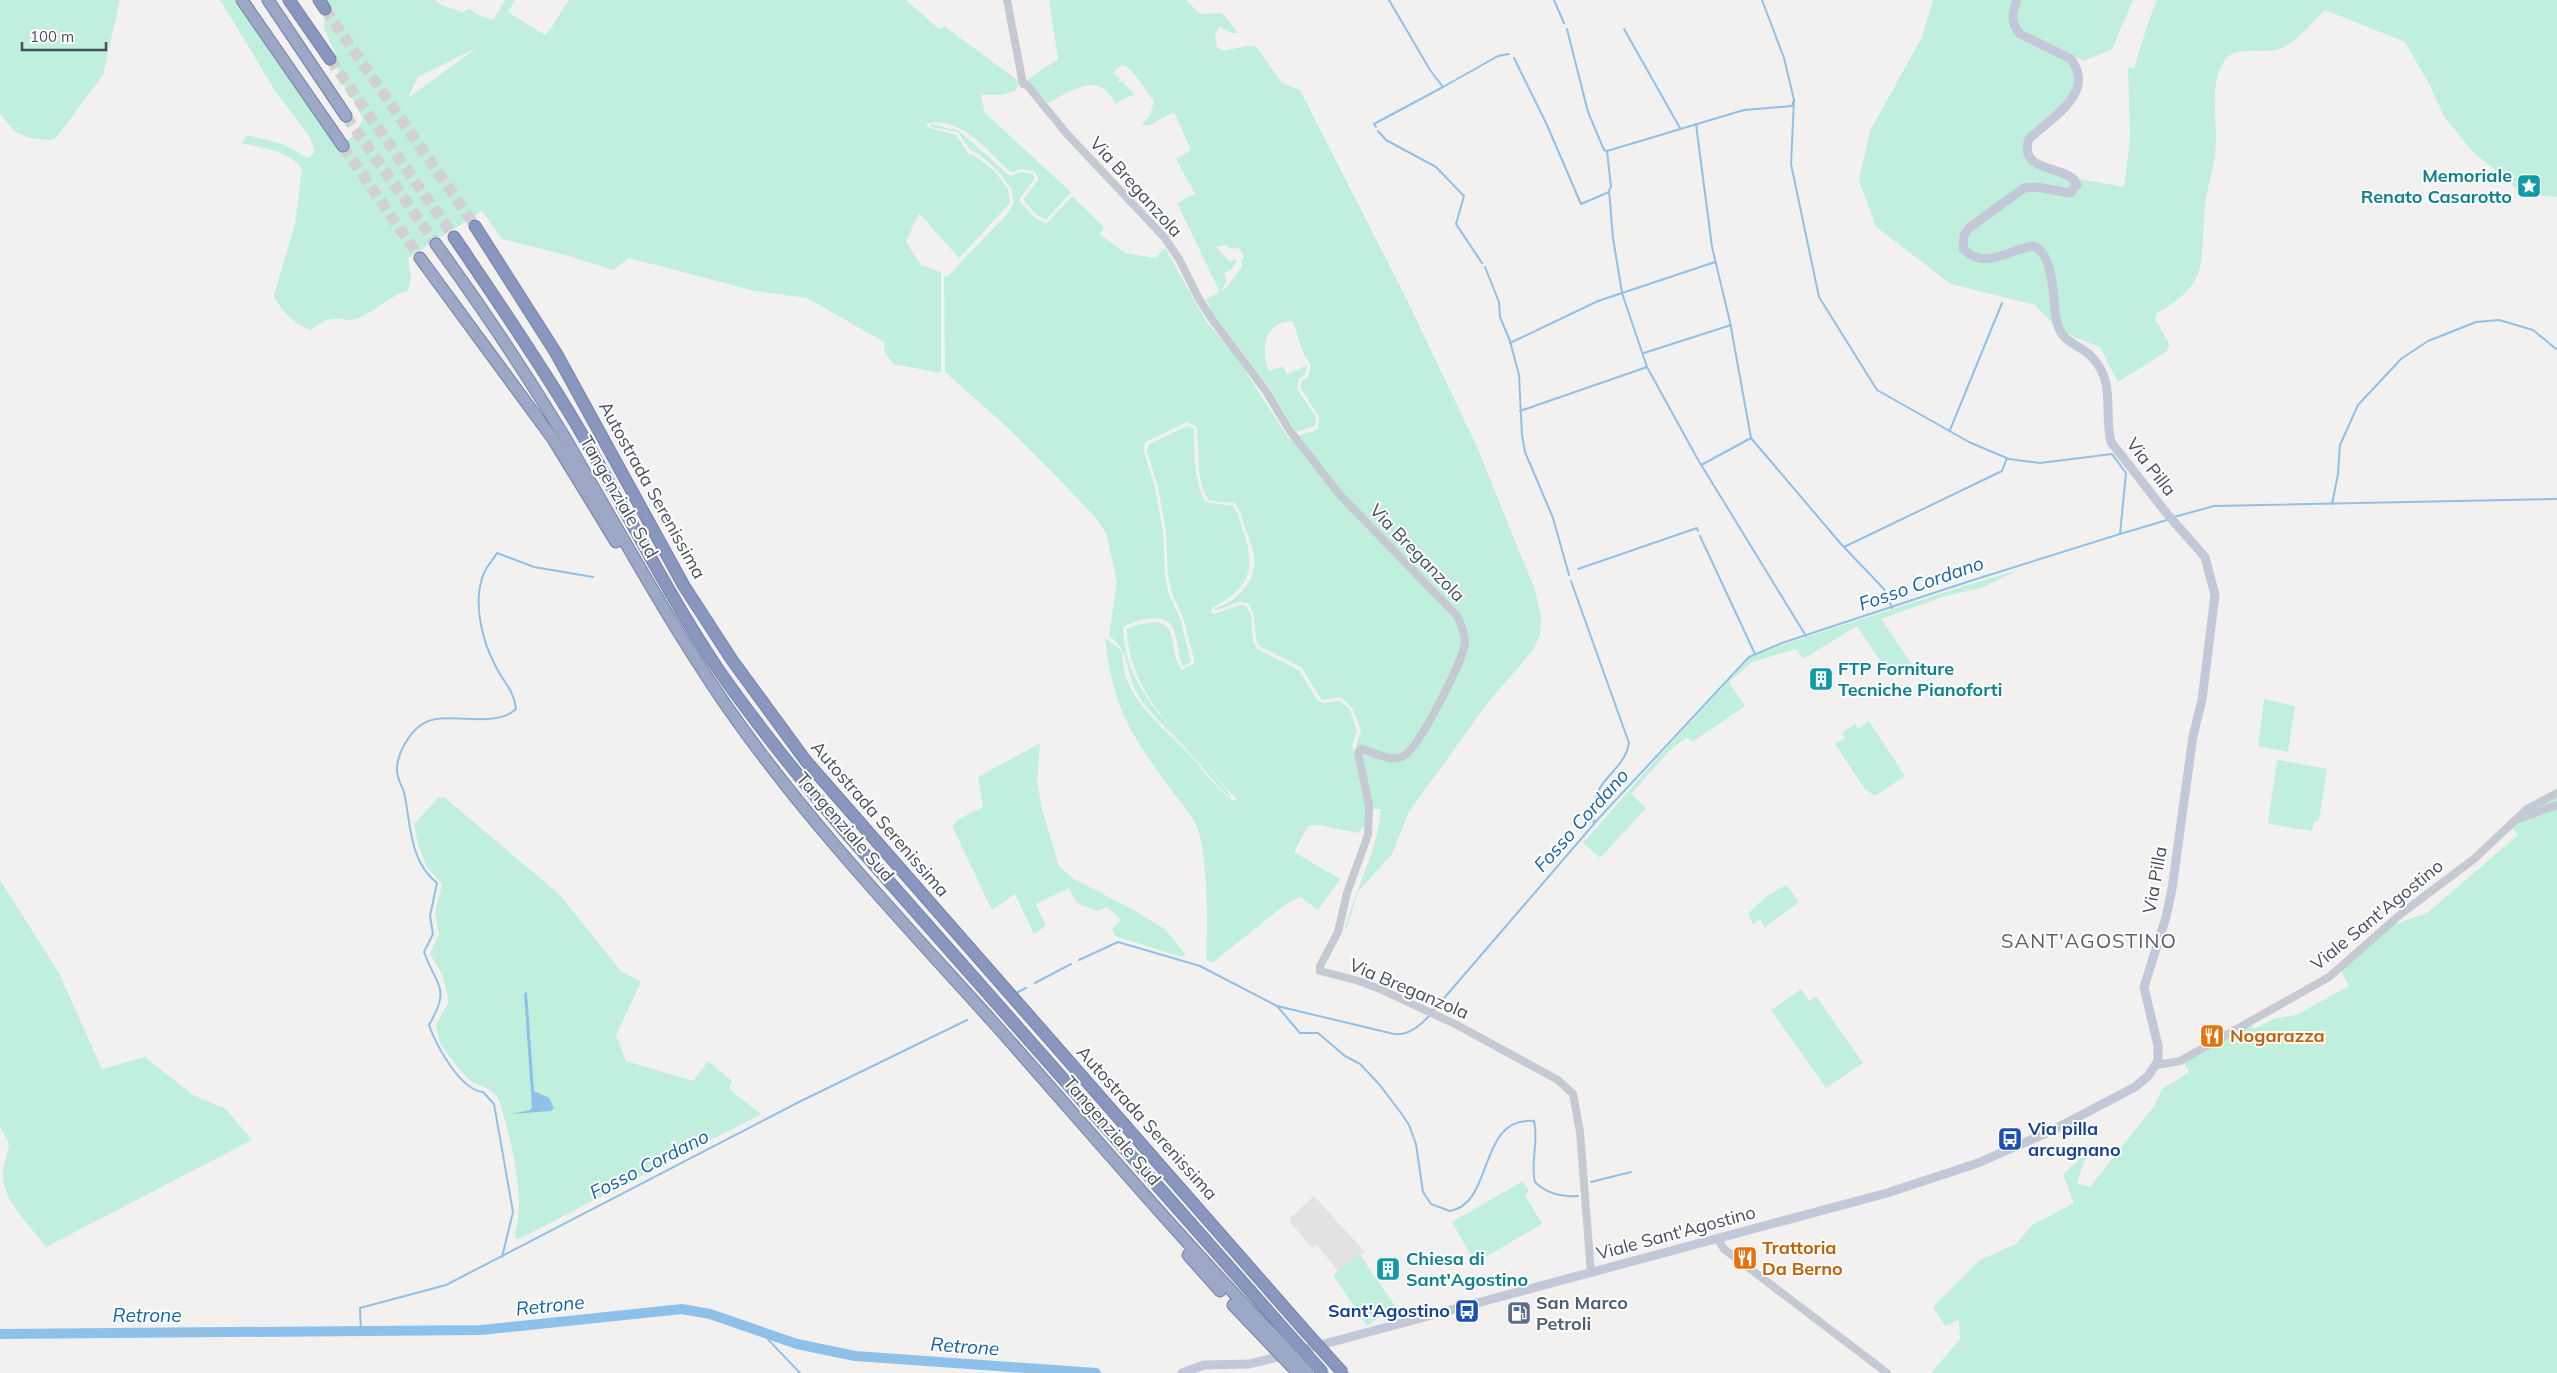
<svg xmlns="http://www.w3.org/2000/svg" width="2557" height="1373" font-family="Mulish,sans-serif">
	<rect width="100%" height="100%" fill="#f3f1f0"/>
	<polygon fill="#e3e2e2" points="1314,1196 1365,1252 1338,1271 1317,1245 1312,1248 1290,1222 1290,1218"/>
	<g fill="#c0efdd" fill-rule="evenodd">
		<polygon points="0,0 120,0 103,75 56,138 50,140 29,138 14,131 0,114"/>
		<path d="M220,0h15l103,149 16,-14 9,-15 -7,-16 -16,-24 -5,-27 -11,-25 2,-28h109c11,10 20,7 27,13l7,-5 7,6 17,6 12,-20h10l-7,12 37,23c10,-9 15,-24 24,-35h337l33,29 5,-3 76,56 -4,8 -13,5h-22l4,18 86,79 -25,28 -9,-5 -14,-15 16,-21 -5,-8 -12,-2 -11,3c-24,-20 -49,-57 -85,-48l1,3 29,8 12,18 10,5 18,15 12,16 2,14 -51,55 -40,-45 -13,29 15,23 20,7v101l-48,-9 -8,-12 -1,-10 -77,-44 -52,-7 -126,-33 -16,12 -44,-14 -67,-17 -20,-28 -74,47 3,19 -3,14c-21,5 -35,24 -56,29 -4,1 -8,-1 -12,-1 -12,-1 -20,4 -29,11 -15,-5 -32,-20 -37,-35l21,-71 7,-54c-10,-19 -40,-22 -60,-27l5,-8 36,9 25,14 7,-6 -5,-14 -36,-49zM474,49v1l-66,48 10,-21z"/>
		<path d="M1049,0h137l14,14 21,-1 6,5 11,15h-7l-11,-6 -5,7 2,14 7,3 21,-5h11l26,37 18,7 107,210 71,149 57,141 6,27 -1,18 -7,15 -47,55 -77,107 -17,42 -34,38 -12,38 -1,-1c11,-43 32,-75 36,-120h-11l-14,-64 5,-14 -8,-22 -12,-12 -18,3 -3,-3 -19,-30 -42,-21c-7,-14 -1,-28 -11,-43l-9,-1 -24,9 -1,-3c20,-4 37,-21 40,-42 2,-13 -5,-27 -9,-38 -3,-10 -4,-17 -10,-25l-26,-2 -7,-14 -3,-16 -2,-44 -10,-5 -42,20 -1,9 11,37 8,44 2,44 4,19 11,23 11,44 -8,4 -2,-3c-3,-11 -3,-24 -8,-35 -7,-17 -37,-8 -50,-1 1,64 52,102 90,147 5,6 17,18 18,24 -16,-13 -28,-31 -42,-46 -17,-19 -37,-35 -51,-57 -13,-21 -7,-45 -29,-59l8,-54 -11,-49 -9,-14 -43,-45 -47,-47 -62,-55 -1,-96 3,1 61,-64 6,-10 -3,-15 -13,-17 -18,-16 -10,-5 -12,-18 -27,-5 -2,-2 3,-1 27,7 51,45 12,-4 11,2 2,4 -16,22 16,18 11,6 26,-28 32,31 -4,7 25,19 31,5 9,-10 41,73 28,33 55,85 29,-10 1,-12 -19,-30 2,-6 6,-4 3,-12 -7,-10 -11,-33c-28,-4 -33,29 -24,49l14,-5 4,9 20,-10 -2,10 -6,4 -2,10 19,28 -1,9 -19,6 -27,-45 -56,-74 -7,-14 14,-7 -43,-89 18,-9 -19,-35 15,-9 -17,-38 -24,13h-8l8,-10 4,-14c-9,-10 -20,-33 -32,-36l-9,8 7,5 -2,2 2,3 2,-2 12,13 -19,10c-15,-35 -43,-13 -67,-1l-21,-23 31,-21zM1225,245l8,4 6,-2 5,10 -3,3 1,7 -17,22 -4,2 6,-11 -3,-7 8,-4 5,-8 -2,-2 -5,3 -14,-15z"/>
		<path d="M1933,0h200l-21,49 -28,12 -13,-6 7,38 -48,47 2,17 43,21 49,9 6,-49 -2,-70h6l14,-45 9,-23h400v197l-14,-1 -26,-7 -45,-38 -27,-33 -16,-34 -24,-42 -80,-32c-14,13 -27,32 -46,39 -15,6 -44,-4 -54,11 -15,21 -9,53 -9,77 1,23 -8,45 -11,68 -6,54 9,76 -49,109l-1,5 15,26 -4,7 -48,30 -18,-35 -24,-9 -22,-13 -19,-20 -84,-21 -75,-57 -17,-47 11,-49 52,-94z"/>
		<path d="M1187,426l7,3c0,25 0,50 11,73l28,4c6,7 7,16 10,25 14,38 6,58 -31,77l-1,4 3,2 26,-9 6,1 5,8 2,27 4,8 42,21 18,30 6,3 17,-2 10,9 7,21 -5,14 15,60 -2,20 -7,8 -39,-8 -11,1 -14,26 46,27 -22,31 -18,-13 -14,7 -74,59 -4,-2 -2,-4c2,-31 2,-106 -10,-132 -7,-16 -21,-28 -31,-43 -38,-54 -52,-77 -60,-144l17,13c1,8 1,19 4,27 12,31 39,51 61,74 15,16 28,35 45,48h5c-42,-50 -109,-100 -110,-171 7,-4 14,-5 22,-6 31,-6 19,31 33,47l13,-7 -12,-46 -11,-23 -4,-19 -2,-43 -8,-45 -11,-36 1,-6z"/>
		<polygon points="2019,570 1981,588 1945,596 1881,619 1912,664 1891,677 1857,626 1803,659 1796,649 1752,662 1729,682 1745,706 1692,742 1687,737 1670,750 1631,794 1646,808 1600,858 1583,843 1660,755 1750,658 1782,645 1964,586"/>
		<polygon points="2264,699 2295,706 2288,752 2258,746"/>
		<polygon points="1869,721 1905,776 1875,796 1864,788 1835,744 1845,738 1842,733 1855,724 1858,729"/>
		<polygon points="1040,743 1037,781 1042,809 1059,866 1074,879 1132,909 1165,929 1186,955 1182,957 1115,936 1112,929 1121,920 1107,907 1097,911 1077,903 1069,888 1036,904 1046,926 1034,934 1015,894 992,910 952,826 959,819 983,807 978,777"/>
		<polygon points="2279,760 2327,769 2319,820 2314,822 2312,831 2270,824 2268,821 2277,762"/>
		<polygon points="2557,796 2557,1373 1931,1373 1960,1339 1959,1320 1945,1326 1933,1307 1980,1260 2016,1244 2032,1225 2074,1203 2063,1174 2087,1153 2077,1183 2090,1187 2154,1106 2162,1089 2189,1072 2184,1062 2249,1022 2254,1029 2276,1018 2296,1015 2349,986 2340,969 2393,925 2427,913 2518,835 2512,827 2531,811"/>
		<path d="M444,797l115,97 62,77 20,11 -25,53 10,26 64,19h4l14,-19 24,20 -3,8 32,25 -242,125 -4,-1v-3c11,-39 -4,-96 -16,-135 -6,-12 -14,-12 -25,-17 -7,-3 -29,-31 -33,-39 -2,-5 -4,-13 -5,-19l12,-22v-6l-6,-23 -12,-20 9,-20 -4,-21 7,-29 -15,-17 -9,-22 -4,-21 24,-26z"/>
		<path d="M0,880l59,93 43,96 43,-12 48,38 33,14 26,31 -206,107c-15,-21 -43,-45 -43,-72 0,-10 5,-21 6,-31l-9,-18z"/>
		<path d="M1787,885l12,17 -34,25 -5,-7 -7,4 -5,-10c11,-12 24,-23 39,-29z"/>
		<polygon points="1801,989 1809,1001 1816,996 1863,1063 1826,1088 1771,1010"/>
		<polygon points="1523,1181 1529,1192 1525,1195 1542,1224 1475,1263 1452,1222"/>
		<polygon points="1360,1255 1395,1306 1367,1326 1333,1275"/>
	</g>
	<polygon fill="#8ec1ea" points="527,992 534,1091 549,1098 554,1108 551,1111 511,1114 530,1110 532,1107 524,993"/>
	<g fill="none" stroke-linecap="round" stroke-linejoin="round">
		<g stroke="#8ec1ea" stroke-width="2">
			<polyline points="1554,0 1564,23"/>
			<polyline points="1762,0 1784,58 1794,100 1791,164 1819,297 1877,390 1969,442 2009,459 2040,463 2112,454 2126,473 2120,534 2167,520"/>
			<polyline points="1567,29 1588,112 1604,150 1607,151 1744,110 1792,106 1793,102"/>
			<polyline points="1624,29 1680,128"/>
			<polyline points="1514,58 1547,125 1581,204 1609,192"/>
			<polyline points="1443,87 1498,56 1509,54"/>
			<polyline points="1696,124 1712,247 1730,322 1751,438 1841,544 1884,589 1892,608"/>
			<polyline points="1376,127 1374,124 1443,87 1430,70 1389,0"/>
			<polyline points="1378,131 1386,140 1436,167 1464,196 1456,224 1482,263"/>
			<polyline points="1607,151 1611,187 1609,190 1613,238 1622,293 1715,262"/>
			<polyline points="1485,267 1499,302 1500,317 1510,341 1519,375 1522,435 1525,452 1553,518 1569,575"/>
			<polyline points="1510,343 1598,301 1622,293 1647,367 1520,411"/>
			<polyline points="1644,353 1731,325"/>
			<polyline points="1647,367 1697,458 1806,636"/>
			<polyline points="1950,430 2002,303"/>
			<polyline points="1703,464 1751,438"/>
			<polyline points="2332,504 2338,474 2340,445 2358,405 2401,359 2428,341 2476,322 2499,320 2533,330 2556,349"/>
			<polyline points="2174,517 2214,506 2557,499"/>
			<polyline points="1700,536 1755,654"/>
			<polyline points="1844,547 2002,471 2007,458"/>
			<polyline points="1578,569 1697,528 1698,531"/>
			<path d="M1571,581l58,162c-6,33 -41,34 -35,81"/>
			<path d="M1079,960l39,-18 82,24 77,40 117,28c14,2 27,-9 36,-19"/>
			<polyline points="1035,983 1071,964"/>
			<polyline points="1018,992 1026,988"/>
			<path d="M1277,1006l23,27h18l27,23 15,8 19,20 22,29 8,12 7,19 7,48 8,12 19,7c45,-8 27,-95 84,-90 5,21 -4,41 1,61 12,12 27,15 43,14"/>
			<polyline points="1433,1011 1599,818 1749,657 1782,643 1970,581 2120,534"/>
			<polyline points="1591,1182 1631,1172"/>
			<path d="M502,1257l11,-45 -19,-108 -11,-12c-23,-2 -47,-47 -54,-67 22,-38 8,-37 -5,-73l9,-18 -3,-18 7,-33c-28,-22 -26,-59 -33,-91 -3,-9 -8,-14 -7,-25 1,-14 12,-34 24,-42 23,-17 71,6 95,-16 -1,-17 -13,-28 -20,-42 -14,-26 -24,-66 -12,-94 3,-7 9,-13 13,-20l37,14 59,10"/>
			<polyline points="759,1330 800,1373"/>
			<polyline points="361,1333 360,1308 446,1285 799,1102 967,1020"/>
		</g>
		<polyline stroke="#8ec1ea" stroke-width="10" points="0,1334 481,1330 682,1309 710,1314 797,1344 855,1356 1096,1373"/>
		<g stroke="#d1d0d3" stroke-width="11" stroke-dasharray="11 5.5" stroke-linecap="butt">
			<polyline points="346,116 436,244"/>
			<polyline points="343,146 420,258"/>
		</g>
		<g stroke="#d1d0d3" stroke-width="11" stroke-dasharray="11 5.5" stroke-linecap="butt">
			<polyline points="325,9 475,226"/>
			<polyline points="330,59 454,237"/>
		</g>
		<defs>
			<g id="trunk">
				<polyline points="242,0 343,146"/>
				<polyline points="268,0 346,116"/>
				<path d="M436,244c45,62 88,126 128,192 54,93 105,187 166,275 78,111 172,210 262,310 96,108 189,219 290,323"/>
				<polyline points="420,258 553,439 616,542"/>
				<polyline points="1188,1255 1220,1291"/>
				<polyline points="1233,1305 1274,1348"/>
			</g>
			<g id="motorway">
				<polyline points="289,0 330,59"/>
				<polyline points="319,0 325,9"/>
				<polyline points="475,226 556,353 684,586 732,660 806,761 1306,1332"/>
				<path d="M454,237c42,62 84,123 122,187 48,82 89,166 142,245 40,58 85,113 130,166l443,502"/>
			</g>
		</defs>
		<use href="#trunk" stroke="#7481a9" stroke-width="13"/>
		<use href="#motorway" stroke="#7481a9" stroke-width="13"/>
		<g stroke="#c4c9d4" stroke-width="8">
			<path d="M1007,0l16,84 4,1 40,49 97,103 15,22 20,40 13,20 54,72 24,40 50,64 118,122c3,8 7,17 7,26 -2,18 -45,102 -60,112 -13,9 -31,-3 -44,-6l-3,4 11,52 -1,30 -21,58 -9,39 -18,34v5l39,10 21,8 77,36 101,55 15,14 7,38 11,141"/>
			<polyline points="2518,819 2557,805"/>
			<polyline points="2156,1065 2180,1061 2329,977 2402,913 2474,859 2527,809 2557,793"/>
			<polyline points="1717,1238 1724,1249 1887,1373"/>
		</g>
		<g stroke="#c3c8d8" stroke-width="9">
			<path d="M1298,1351l589,-158 91,-30 75,-33 82,-43 13,-11 10,-15v-15l-14,-59 22,-70 6,-28 21,-153 9,-36 13,-105 -10,-38 -37,-42 -57,-73c-5,-19 -1,-39 -5,-58 -2,-11 -10,-25 -20,-32 -12,-9 -25,-12 -29,-29 -5,-20 -1,-69 -24,-77 -23,3 -50,26 -70,2l1,-13 5,-7 55,-40 13,-1 33,6 7,-8c-6,-21 -60,-10 -48,-46 20,-20 68,-45 42,-80l-51,-25c-10,-12 -8,-20 -3,-34"/>
			<polyline points="1182,1373 1204,1365 1249,1364 1286,1355"/>
		</g>
		<use href="#trunk" stroke="#9da7c6" stroke-width="11"/>
		<use href="#motorway" stroke="#8996bd" stroke-width="11"/>
		<defs>
			<g id="trunk-bridge">
				<polyline points="1282,1344 1308,1373"/>
				<polyline points="1274,1348 1298,1373"/>
			</g>
			<g id="motorway-bridge">
				<polyline points="1306,1332 1343,1373"/>
				<polyline points="1291,1337 1323,1373"/>
			</g>
		</defs>
		<use href="#trunk-bridge" stroke="#7481a9" stroke-width="13" stroke-linecap="butt"/>
		<use href="#motorway-bridge" stroke="#7481a9" stroke-width="13" stroke-linecap="butt"/>
		<use href="#trunk-bridge" stroke="#9da7c6" stroke-width="11"/>
		<use href="#motorway-bridge" stroke="#8996bd" stroke-width="11"/>
	</g>
	<defs>
		<symbol id="sight-square" viewBox="-11 -11 22 22"><rect x="-9" y="-9" width="18" height="18" rx="4" fill="#0f9aa8" stroke="#fff"/><path d="M0-6L1.8-2.2L6-1.7L2.9 1.2L3.7 5.4L0 3.3L-3.7 5.4L-2.9 1.2L-6-1.7L-1.8-2.2Z" fill="#fff"/></symbol>
		<symbol id="building-square" viewBox="-11 -11 22 22"><rect x="-9" y="-9" width="18" height="18" rx="4" fill="#0f9aa8" stroke="#fff"/><path d="M-4-6H4V6H1V3H-1V6H-4ZM-2.5-4.3h1.7v1.8h-1.7ZM.8-4.3h1.7v1.8H.8ZM-2.5-1h1.7V.8h-1.7ZM.8-1h1.7V.8H.8Z" fill="#fff"/></symbol>
		<symbol id="restaurant-square" viewBox="-11 -11 22 22"><rect x="-9" y="-9" width="18" height="18" rx="4" fill="#e8710a" stroke="#fff"/><path d="M-5-6h1v4h1v-4h1v4h1v-4h1v5L-1.5 .5V6h-2V.5L-5-1ZM5-6V6H3V1.5H1.5Q1.5-4 5-6Z" fill="#fff"/></symbol>
		<symbol id="bus-square" viewBox="-11 -11 22 22"><rect x="-9" y="-9" width="18" height="18" rx="4" fill="#1a4fb4" stroke="#fff"/><path d="M-5-6H5V4H4V6H2V4H-2V6H-4V4H-5ZM-3.5-4V0h7V-4ZM-3.5 1.2v1.5H-2V1.2ZM2 1.2v1.5H3.5V1.2Z" fill="#fff"/></symbol>
		<symbol id="fuel-square" viewBox="-11 -11 22 22"><rect x="-9" y="-9" width="18" height="18" rx="4" fill="#5c6f8a" stroke="#fff"/><path d="M-5.5-6h7V0h2V4h1.3V-2.5L3-4.5l.8-.8L6-3V5H2.5V1h-1V6h-7ZM-4.2-4.7v3.2H.2V-4.7Z" fill="#fff"/></symbol>
	</defs>
	<g fill-rule="evenodd">
		<use href="#sight-square" x="2515" y="172" width="28" height="28"/>
		<use href="#building-square" x="1807" y="665" width="28" height="28"/>
		<use href="#restaurant-square" x="2198" y="1022" width="28" height="28"/>
		<use href="#bus-square" x="1996" y="1125" width="28" height="28"/>
		<use href="#restaurant-square" x="1731" y="1244" width="28" height="28"/>
		<use href="#building-square" x="1374" y="1255" width="28" height="28"/>
		<use href="#bus-square" x="1453" y="1297" width="28" height="28"/>
		<use href="#fuel-square" x="1505" y="1299" width="28" height="28"/>
	</g>
	<g text-anchor="middle" stroke-width="4" stroke-linejoin="round" paint-order="stroke">
		<g font-size="18" font-weight="bold" fill="#0d838f" stroke="#fff" text-anchor="start">
			<text x="2512" y="182" text-anchor="end">Memoriale<tspan x="2512" dy="21">Renato Casarotto</tspan></text>
			<text x="1838" y="675">FTP Forniture<tspan x="1838" dy="21">Tecniche Pianoforti</tspan></text>
			<text x="1406" y="1265">Chiesa di<tspan x="1406" dy="21">Sant'Agostino</tspan></text>
		</g>
		<g font-size="18" fill="#484e5d" stroke="#fff">
			<text transform="translate(1136 187) rotate(48)" y="6">Via Breganzola</text>
			<text transform="translate(2151 467) rotate(52)" y="6">Via Pilla</text>
			<text transform="translate(652 490) rotate(61)" y="6">Autostrada Serenissima</text>
			<text transform="translate(619 497) rotate(60)" y="6">Tangenziale Sud</text>
			<text transform="translate(1417 553) rotate(46)" y="6">Via Breganzola</text>
			<text transform="translate(880 819) rotate(49)" y="6">Autostrada Serenissima</text>
			<text transform="translate(845 827) rotate(49)" y="6">Tangenziale Sud</text>
			<text transform="translate(2155 880) rotate(-80)" y="6">Via Pilla</text>
			<text transform="translate(2377 915) rotate(-39)" y="6">Viale Sant'Agostino</text>
			<text transform="translate(1409 989) rotate(23)" y="6">Via Breganzola</text>
			<text transform="translate(1147 1123) rotate(48)" y="6">Autostrada Serenissima</text>
			<text transform="translate(1112 1131) rotate(49)" y="6">Tangenziale Sud</text>
			<text transform="translate(1676 1233) rotate(-15)" y="6">Viale Sant'Agostino</text>
		</g>
		<g font-size="18" font-weight="bold" fill="#c56008" stroke="#fff" text-anchor="start">
			<text x="2230" y="1042">Nogarazza</text>
			<text x="1762" y="1254">Trattoria<tspan x="1762" dy="21">Da Berno</tspan></text>
		</g>
		<g font-size="18" font-weight="bold" fill="#164399" stroke="#fff" text-anchor="start">
			<text x="2028" y="1135">Via pilla<tspan x="2028" dy="21">arcugnano</tspan></text>
			<text x="1450" y="1317" text-anchor="end">Sant'Agostino</text>
		</g>
		<g font-size="18" font-weight="bold" fill="#4e5e75" stroke="#fff" text-anchor="start">
			<text x="1536" y="1309">San Marco<tspan x="1536" dy="21">Petroli</tspan></text>
		</g>
		<g font-size="19" font-style="italic" fill="#1064a9" stroke="#fff">
			<text transform="translate(1921 583) rotate(-19)" y="7">Fosso Cordano</text>
			<text transform="translate(1581 820) rotate(-48)" y="7">Fosso Cordano</text>
			<text transform="translate(649 1164) rotate(-27)" y="7">Fosso Cordano</text>
			<text transform="translate(550 1305) rotate(-6)" y="7">Retrone</text>
			<text x="147" y="1322">Retrone</text>
			<text transform="translate(965 1346) rotate(4)" y="7">Retrone</text>
		</g>
		<g font-size="20" letter-spacing="1" fill="#5d5e65" stroke="#fff">
			<text x="2089" y="948">SANT'AGOSTINO</text>
		</g>
	</g>
	<path d="M22 42v8h84v-8" fill="none" stroke="#484e5d" stroke-width="2.5"/>
	<text x="30" y="42" font-size="15" fill="#484e5d" stroke="#ffffff" stroke-width="4" paint-order="stroke">100 m</text>
</svg>
